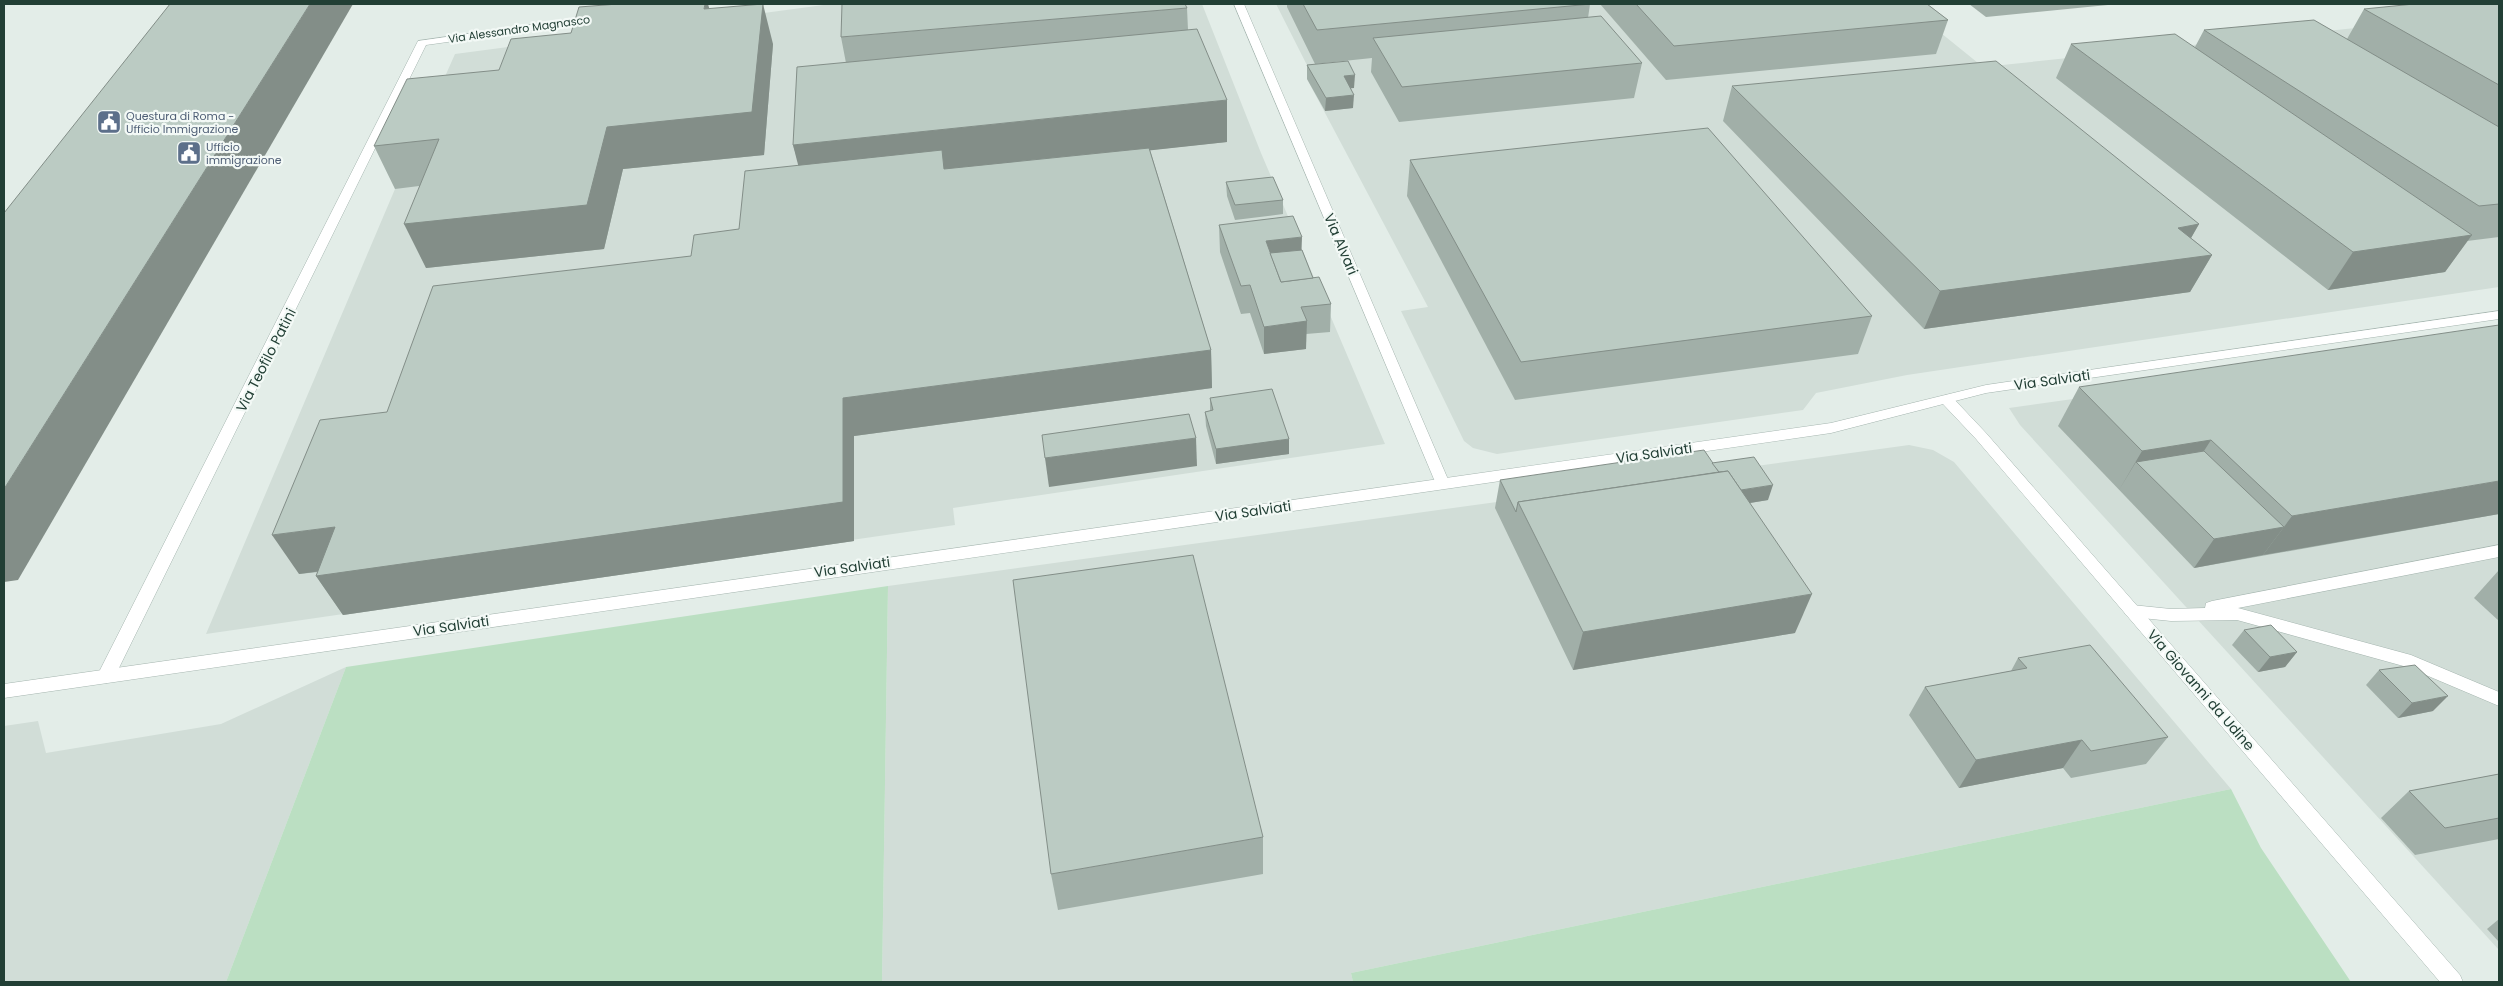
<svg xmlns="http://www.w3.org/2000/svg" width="2503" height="986" font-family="Poppins,sans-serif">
	<rect width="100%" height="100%" fill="#e3ede8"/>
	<g fill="#d1ddd7">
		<polygon points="831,4 1202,4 1261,153 1385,444 953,508 955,525 206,634 395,189 455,54"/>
		<polygon points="1276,4 1905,4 1983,67 2499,13 2499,287 1907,375 1816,393 1803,410 1497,454 1473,448 1464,441 1401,311 1428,307 1307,79 1313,77"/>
		<polygon points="2499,339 2499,950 2020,425 2009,408"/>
		<polygon points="1909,445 1933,450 1954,462 2231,789 1351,973 1353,982 882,982 888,586"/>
		<polygon points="346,667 226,982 4,982 4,726 38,721 46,753 221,724"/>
	</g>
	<g fill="#bbdfc2">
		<polygon points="888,586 882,982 226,982 346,667"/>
		<polygon points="2231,789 2261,848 2351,982 1353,982 1351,973"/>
	</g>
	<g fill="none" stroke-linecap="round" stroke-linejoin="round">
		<defs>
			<polygon id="service" points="2499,545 2499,557 2238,608 2411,655 2499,692 2499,706 2407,667 2237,620 2171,621 2132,617 2126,615 2124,611 2126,607 2132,605 2171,609 2205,608 2206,603 2212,601"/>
			<g id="minor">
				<polygon points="1234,4 1244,4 1450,484 1448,488 1438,488 1436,484"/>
				<polygon points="594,16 597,17 597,21 426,45 115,676 112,681 106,683 100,681 97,676 418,41"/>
				<polygon points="1947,395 1952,397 1986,433 2460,975 2463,982 2440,982 1976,439 1942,403 1940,400 1942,397"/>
			</g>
			<polygon id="tertiary" points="2499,311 2499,319 1986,393 1831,433 4,698 4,684 1831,423 1986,385"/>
		</defs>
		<use href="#service" stroke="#a5b5af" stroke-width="1"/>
		<use href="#minor" stroke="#a5b5af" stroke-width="1"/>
		<use href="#tertiary" stroke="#a5b5af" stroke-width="1"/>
		<use href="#service" fill="#fff" fill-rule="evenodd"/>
		<use href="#minor" fill="#fff" fill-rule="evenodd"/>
		<use href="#tertiary" fill="#fff" fill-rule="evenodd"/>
	</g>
	<g fill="#a1afa8">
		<polygon points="1287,4 1590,4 1588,18 1642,63 1634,98 1399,122 1371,72 1372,58 1315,64 1287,7"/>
		<polygon points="1600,4 1927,4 1948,20 1936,54 1666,80"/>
		<polygon points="1969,4 2118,4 1986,17"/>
		<polygon points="2499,4 2499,237 2467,241 2445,272 2328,290 2056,78 2071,44 2195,47 2204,30 2347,39 2364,9"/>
		<polygon points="1187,8 1188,30 1227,142 1150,150 1211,350 1212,388 854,436 854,541 343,615 316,576 318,572 299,574 387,412 691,256 739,229 799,165 793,145 846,63 841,37"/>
		<polygon points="709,9 773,44 764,155 623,169 604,249 426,268 419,186 395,189 374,146 571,33"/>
		<polygon points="1307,65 1354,88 1351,88 1353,108 1325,111 1307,79"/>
		<polygon points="1732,86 2199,224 2191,238 2212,255 2190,292 1924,329 1723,121"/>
		<polygon points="1410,160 1872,316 1858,354 1515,400 1407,196"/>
		<polygon points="1226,182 1283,200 1283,214 1235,220 1227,196"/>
		<polygon points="1219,225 1302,250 1313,278 1331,304 1330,332 1306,334 1306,349 1264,354 1250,313 1241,314 1220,252"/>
		<polygon points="2079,387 2499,514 2194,568 2058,426"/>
		<polygon points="1210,398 1289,454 1216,464 1206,426 1205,412 1210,411"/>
		<polygon points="1712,463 1768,500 1750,503 1795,633 1573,670 1495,508 1500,480"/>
		<polygon points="2499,570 2499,621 2474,598"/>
		<polygon points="2244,630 2297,652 2285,667 2258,672 2232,645"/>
		<polygon points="2018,658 2168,737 2146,764 2071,778 2063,768 1959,788 1909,715 1925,687 2011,671"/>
		<polygon points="2379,670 2433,711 2398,718 2366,685"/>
		<polygon points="2499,774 2499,839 2415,855 2381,818 2409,791"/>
		<polygon points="1263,837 1263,874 1058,910 1051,874"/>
		<polygon points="2499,919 2499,942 2487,929"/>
	</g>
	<g fill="#838e88">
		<polygon points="310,4 353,4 18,580 4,582 4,489"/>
		<polygon points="705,4 708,4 717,36 704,9"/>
		<polygon points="763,4 773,44 764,155 623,169 604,249 426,268 404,224"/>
		<polygon points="1355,75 1354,88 1343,89 1344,76"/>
		<polygon points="1354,95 1353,108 1325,111 1326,98"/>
		<polygon points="1227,100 1227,142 804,188 793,145"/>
		<polygon points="2199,224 2179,259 2212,255 2190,292 1924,329 1940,291 2178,228"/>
		<polygon points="2472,235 2445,272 2328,290 2353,252"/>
		<polygon points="1302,237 1301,264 1271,268 1266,241"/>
		<polygon points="1307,321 1306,349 1264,354 1264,327"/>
		<polygon points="1211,350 1212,388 854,436 854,541 343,615 316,576 843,398"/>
		<polygon points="1196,438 1197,466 1049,487 1045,458"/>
		<polygon points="1289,439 1289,454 1216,464 1216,449"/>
		<polygon points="2211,440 2186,479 2136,462 2119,490 2142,451"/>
		<polygon points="2499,481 2499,514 2263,555 2292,516"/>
		<polygon points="1773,485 1768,500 1719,508 1724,493"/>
		<polygon points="335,527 360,566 299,574 272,535"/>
		<polygon points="2284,527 2263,555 2194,568 2214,539"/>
		<polygon points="1812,594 1795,633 1573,670 1583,632"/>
		<polygon points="2297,652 2285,667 2258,672 2270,657"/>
		<polygon points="2448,696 2433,711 2398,718 2412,703"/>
		<polygon points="2082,740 2063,768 1959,788 1976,760"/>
	</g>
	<g fill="#bbcbc3" stroke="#838e88">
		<polygon points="170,4 310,4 4,489 4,213"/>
		<polygon points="618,4 705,4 704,9 763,4 752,112 607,127 587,205 404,224 439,139 374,146 407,79 499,70 511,39 571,33 579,7"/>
		<polygon points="842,4 1185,4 1187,8 841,37"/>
		<polygon points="1303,4 1591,4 1317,30"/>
		<polygon points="1636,4 1927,4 1948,20 1674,46"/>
		<polygon points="2414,4 2499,4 2499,85 2364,9"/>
		<polygon points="1601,16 1642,63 1402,87 1373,38"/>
		<polygon points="2314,20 2499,127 2499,204 2479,206 2204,30"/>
		<polygon points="1197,29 1227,100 793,145 797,67"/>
		<polygon points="2175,34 2472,235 2353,252 2071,44"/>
		<polygon points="1348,61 1355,75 1344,76 1354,95 1326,98 1307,65"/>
		<polygon points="1996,61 2199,224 2178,228 2212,255 1940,291 1732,86"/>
		<polygon points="1708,128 1872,316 1521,362 1410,160"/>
		<polygon points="1149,148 1211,350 843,398 843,502 316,576 335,527 272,535 320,420 387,412 433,286 691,256 694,235 739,229 745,171 942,150 944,169"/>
		<polygon points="1273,177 1283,200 1235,205 1226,182"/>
		<polygon points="1293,216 1302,237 1266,241 1281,282 1319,277 1331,304 1301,307 1307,321 1264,327 1250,285 1241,286 1219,225"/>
		<polygon points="1302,250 1313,278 1281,282 1270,253"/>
		<polygon points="2499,325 2499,481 2292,516 2211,440 2142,451 2079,387"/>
		<polygon points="1272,389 1289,439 1216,449 1205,412 1213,410 1210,398"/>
		<polygon points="1189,414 1196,438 1045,458 1042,435"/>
		<polygon points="1704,450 1719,472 1518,502 1516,512 1500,480"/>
		<polygon points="2204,451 2284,527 2214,539 2136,462"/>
		<polygon points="1754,457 1773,485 1741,490 1728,471 1719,472 1712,463"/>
		<polygon points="1728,471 1812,594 1583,632 1518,502"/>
		<polygon points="1193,555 1263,837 1051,874 1013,580"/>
		<polygon points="2271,625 2297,652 2270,657 2244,630"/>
		<polygon points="2090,645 2168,737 2091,751 2082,740 1976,760 1925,687 2027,668 2018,658"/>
		<polygon points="2415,665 2448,696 2412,703 2379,670"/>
		<polygon points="2499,774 2499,818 2445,828 2409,791"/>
	</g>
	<defs>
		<symbol id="civic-square" viewBox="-11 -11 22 22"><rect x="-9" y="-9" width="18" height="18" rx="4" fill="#5c6f8a" stroke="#f3f9f6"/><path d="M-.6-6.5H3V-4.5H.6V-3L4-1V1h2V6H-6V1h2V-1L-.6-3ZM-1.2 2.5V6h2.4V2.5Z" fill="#fff"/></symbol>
	</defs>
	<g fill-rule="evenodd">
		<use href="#civic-square" x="95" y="108" width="28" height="28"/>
		<use href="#civic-square" x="175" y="139" width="28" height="28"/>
	</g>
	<g text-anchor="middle" stroke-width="4.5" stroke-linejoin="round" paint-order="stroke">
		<g font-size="11" fill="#223f35" stroke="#f3f9f6">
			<text transform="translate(519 29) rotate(-8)" y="4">Via Alessandro Magnasco</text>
		</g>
		<g font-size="11" fill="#4e5e75" stroke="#f3f9f6" text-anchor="start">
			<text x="126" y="120">Questura di Roma -<tspan x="126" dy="13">Ufficio Immigrazione</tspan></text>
			<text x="206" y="151">Ufficio<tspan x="206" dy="13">immigrazione</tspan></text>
		</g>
		<g font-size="14" fill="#223f35" stroke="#f3f9f6">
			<text transform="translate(1341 244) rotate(67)" y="5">Via Alvari</text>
			<text transform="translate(266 360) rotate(-63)" y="5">Via Teofilo Patini</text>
			<text transform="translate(2052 380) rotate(-8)" y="5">Via Salviati</text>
			<text transform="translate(1654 453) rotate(-8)" y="5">Via Salviati</text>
			<text transform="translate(1253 511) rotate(-8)" y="5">Via Salviati</text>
			<text transform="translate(852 567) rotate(-8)" y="5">Via Salviati</text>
			<text transform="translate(451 626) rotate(-8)" y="5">Via Salviati</text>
			<text transform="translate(2201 690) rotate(49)" y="5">Via Giovanni da Udine</text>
		</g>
	</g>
	<rect width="2503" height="986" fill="none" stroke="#223f35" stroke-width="10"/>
</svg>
